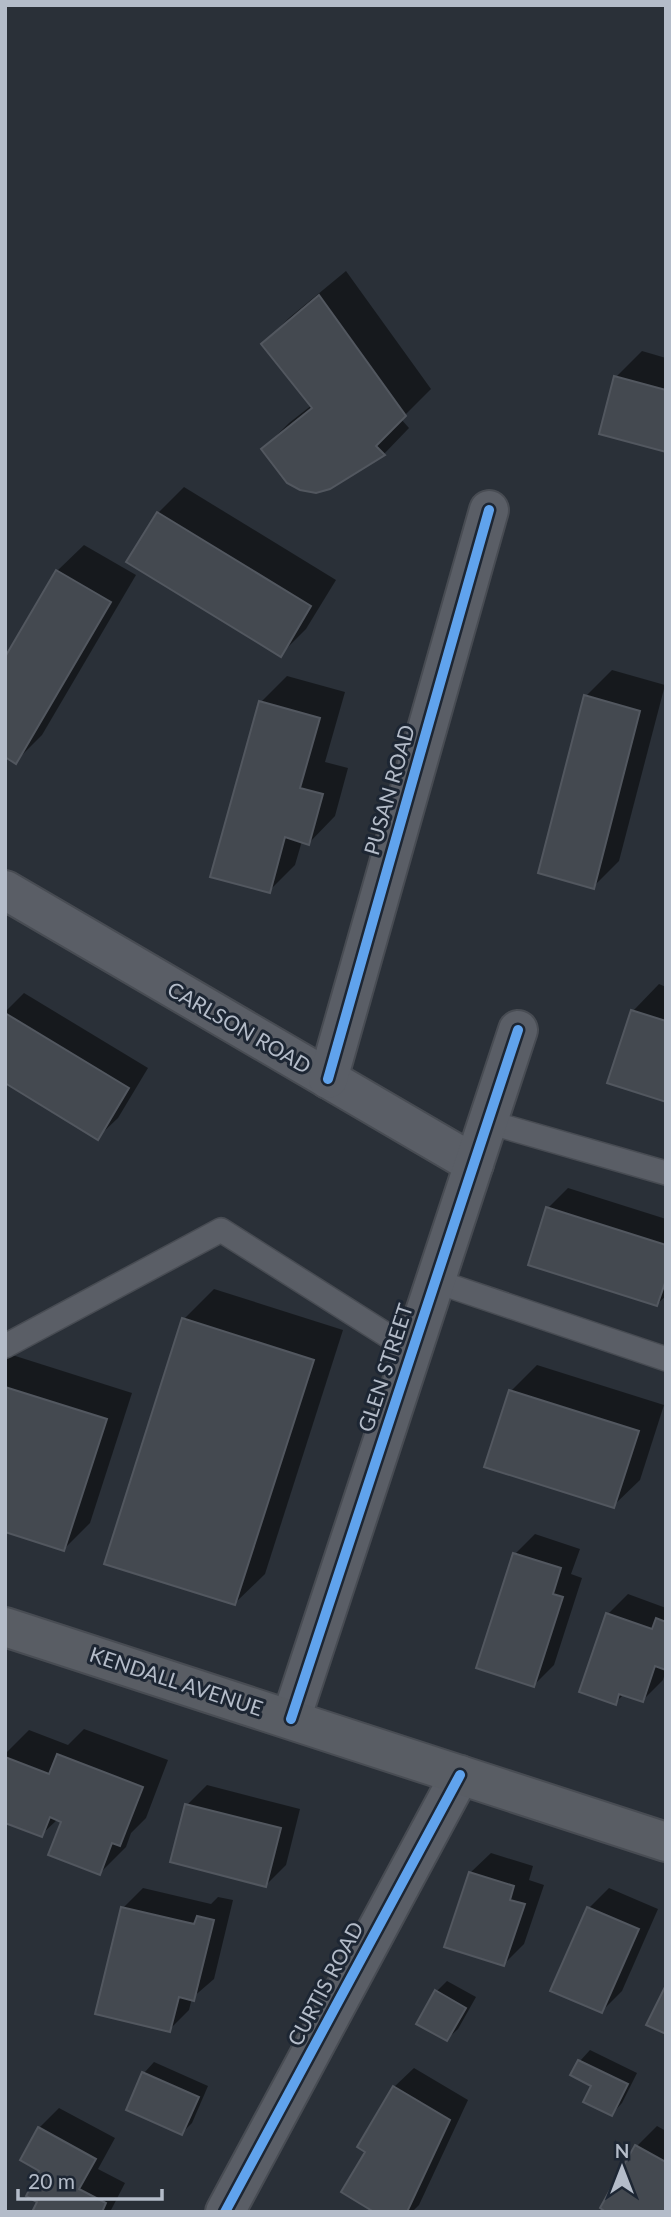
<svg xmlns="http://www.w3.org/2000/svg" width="671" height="2217" font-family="Lato,sans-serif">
	<rect width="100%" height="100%" fill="#2a3038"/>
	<g fill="#0007">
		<polygon points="346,271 431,389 401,419 409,428 384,454 329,488 263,449 289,423 312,405 263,344 289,318"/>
		<polygon points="642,351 666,358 666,450 616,377"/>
		<polygon points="184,487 336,580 306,629 280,655 158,513"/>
		<polygon points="84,545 136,575 42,735 16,761 5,660 57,571"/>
		<polygon points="612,670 665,685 619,861 593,887 586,696"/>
		<polygon points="287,676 345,692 325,762 348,768 335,816 309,843 302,841 295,865 269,891 261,702"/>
		<polygon points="659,984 666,987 666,1101 633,1011"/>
		<polygon points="24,993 148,1068 118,1118 98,1137 5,1081 5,1012"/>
		<polygon points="568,1188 666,1219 666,1296 657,1304 548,1208"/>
		<polygon points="214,1289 343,1330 265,1574 235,1603 184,1319"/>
		<polygon points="6,1353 132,1393 90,1523 64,1549 5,1530"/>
		<polygon points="537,1365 664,1405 640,1480 613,1506 511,1391"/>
		<polygon points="535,1534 580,1549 571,1574 582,1578 554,1665 534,1685 515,1554"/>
		<polygon points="628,1594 666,1608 666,1670 663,1680 643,1700 625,1693 615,1703 608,1614"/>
		<polygon points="84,1729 168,1760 146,1818 131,1833 126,1847 100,1873 63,1821 58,1819 41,1835 5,1821 5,1754 29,1730 68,1745"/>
		<polygon points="207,1785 300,1809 286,1865 266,1885 187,1805"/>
		<polygon points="491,1853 533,1866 529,1880 544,1885 524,1944 504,1964 447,1946 471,1872"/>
		<polygon points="143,1888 211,1904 218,1897 233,1900 214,1979 192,1998 189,2010 169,2030 123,1908"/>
		<polygon points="609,1888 658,1909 622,1991 602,2011 589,1908"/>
		<polygon points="447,1981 476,1997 458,2029 447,2039 437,1991"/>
		<polygon points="590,2050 637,2073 622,2103 612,2114 580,2061"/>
		<polygon points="154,2062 208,2086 192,2123 182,2133 144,2073"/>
		<polygon points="414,2068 468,2100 419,2205 412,2212 378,2212 367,2152 394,2087"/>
		<polygon points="59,2108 115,2138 98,2169 125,2183 110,2212 34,2212 39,2201 42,2170 39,2128"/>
		<polygon points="657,2126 666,2131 666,2212 602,2208 637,2146"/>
	</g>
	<g fill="#444950" stroke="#52575f" stroke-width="2">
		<polygon points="319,295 406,416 376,446 385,455 330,489 316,493 300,490 287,483 261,449 312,408 261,344"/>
		<polygon points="614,376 666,390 666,452 599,434"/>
		<polygon points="157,512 311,606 281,657 126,562"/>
		<polygon points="56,570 111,602 16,764 5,757 5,657"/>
		<polygon points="584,695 640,711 594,889 538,873"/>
		<polygon points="259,701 320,718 300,788 323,794 309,845 285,837 270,893 210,877"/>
		<polygon points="631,1010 666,1021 666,1102 607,1083"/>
		<polygon points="5,1013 129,1088 98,1140 5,1083"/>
		<polygon points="546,1207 666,1245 666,1280 657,1306 528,1265"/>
		<polygon points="182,1318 314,1360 235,1605 104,1564"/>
		<polygon points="5,1387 107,1419 64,1551 5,1532"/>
		<polygon points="509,1390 639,1431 614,1508 484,1467"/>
		<polygon points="513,1553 561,1568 553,1594 563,1597 534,1687 476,1668"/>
		<polygon points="606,1613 652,1629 656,1618 666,1622 666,1670 655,1666 643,1702 619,1694 616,1705 579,1692"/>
		<polygon points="57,1754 143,1787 120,1846 112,1843 100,1875 48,1855 61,1822 50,1817 42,1837 5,1823 5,1757 49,1774"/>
		<polygon points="185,1804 281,1828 266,1887 170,1862"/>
		<polygon points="469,1872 514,1886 510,1900 525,1904 504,1966 444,1947"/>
		<polygon points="121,1907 194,1924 197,1916 214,1920 194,2001 179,1997 170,2032 95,2014"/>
		<polygon points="587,1907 639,1929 602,2013 550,1991"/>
		<polygon points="666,1985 666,2034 646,2025"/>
		<polygon points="435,1990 466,2008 447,2041 416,2024"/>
		<polygon points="578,2060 628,2084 612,2116 583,2102 591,2086 570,2075"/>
		<polygon points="142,2072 199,2097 182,2135 126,2110"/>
		<polygon points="393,2086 450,2120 407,2212 374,2212 341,2192 365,2152 357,2147"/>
		<polygon points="38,2127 96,2159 79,2189 106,2203 102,2212 32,2212 37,2202 26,2196 39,2171 20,2160"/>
		<polygon points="635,2145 666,2162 666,2212 606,2212 600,2208"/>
	</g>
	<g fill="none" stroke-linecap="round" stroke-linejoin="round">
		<defs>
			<g id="service">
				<polyline points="488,1122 666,1173"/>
				<polyline points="435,1281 666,1359"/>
				<polyline points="5,1346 221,1230 412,1351"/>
			</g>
			<g id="minor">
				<polyline points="5,890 474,1164"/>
				<polyline points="328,1079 489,510"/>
				<polyline points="291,1719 518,1030"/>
				<polyline points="225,2212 460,1775"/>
			</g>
			<polyline id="secondary" points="5,1627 666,1842"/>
		</defs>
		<use href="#service" stroke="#484c53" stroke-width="26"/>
		<use href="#minor" stroke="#484c53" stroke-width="42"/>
		<use href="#secondary" stroke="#484c53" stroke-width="42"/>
		<use href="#service" stroke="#5a5e66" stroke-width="23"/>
		<use href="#minor" stroke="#5a5e66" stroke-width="38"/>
		<use href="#secondary" stroke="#595d64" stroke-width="38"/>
		<defs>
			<g id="cycleway">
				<polyline points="328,1079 489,510"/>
				<polyline points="291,1719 518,1030"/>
				<polyline points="225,2212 460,1775"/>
			</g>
		</defs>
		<use href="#cycleway" stroke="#1d2633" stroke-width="15"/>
		<use href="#cycleway" stroke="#60a3ed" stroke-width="10"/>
	</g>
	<g text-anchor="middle" stroke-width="6" stroke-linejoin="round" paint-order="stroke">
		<g font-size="21" fill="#b4bcc9" stroke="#1d2633">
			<text transform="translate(390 790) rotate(-74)" y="7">PUSAN ROAD</text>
			<text transform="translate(239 1028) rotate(30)" y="7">CARLSON ROAD</text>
			<text transform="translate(386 1368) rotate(-72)" y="7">GLEN STREET</text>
			<text transform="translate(176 1682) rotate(18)" y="7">KENDALL AVENUE</text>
			<text transform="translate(326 1984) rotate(-62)" y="7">CURTIS ROAD</text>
		</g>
	</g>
	<rect width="671" height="2217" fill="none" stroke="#b4bcc9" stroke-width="14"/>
	<g transform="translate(622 2168)" stroke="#1d2633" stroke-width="5" paint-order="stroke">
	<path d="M0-5L12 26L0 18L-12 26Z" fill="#b4bcc9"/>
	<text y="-10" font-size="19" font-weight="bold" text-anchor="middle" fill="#b4bcc9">N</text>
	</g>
	<path d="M18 2189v10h144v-10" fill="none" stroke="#b4bcc9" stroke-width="3.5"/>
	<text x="28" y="2189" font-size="21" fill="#b4bcc9" stroke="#1d2633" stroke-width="5" paint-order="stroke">20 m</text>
</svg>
